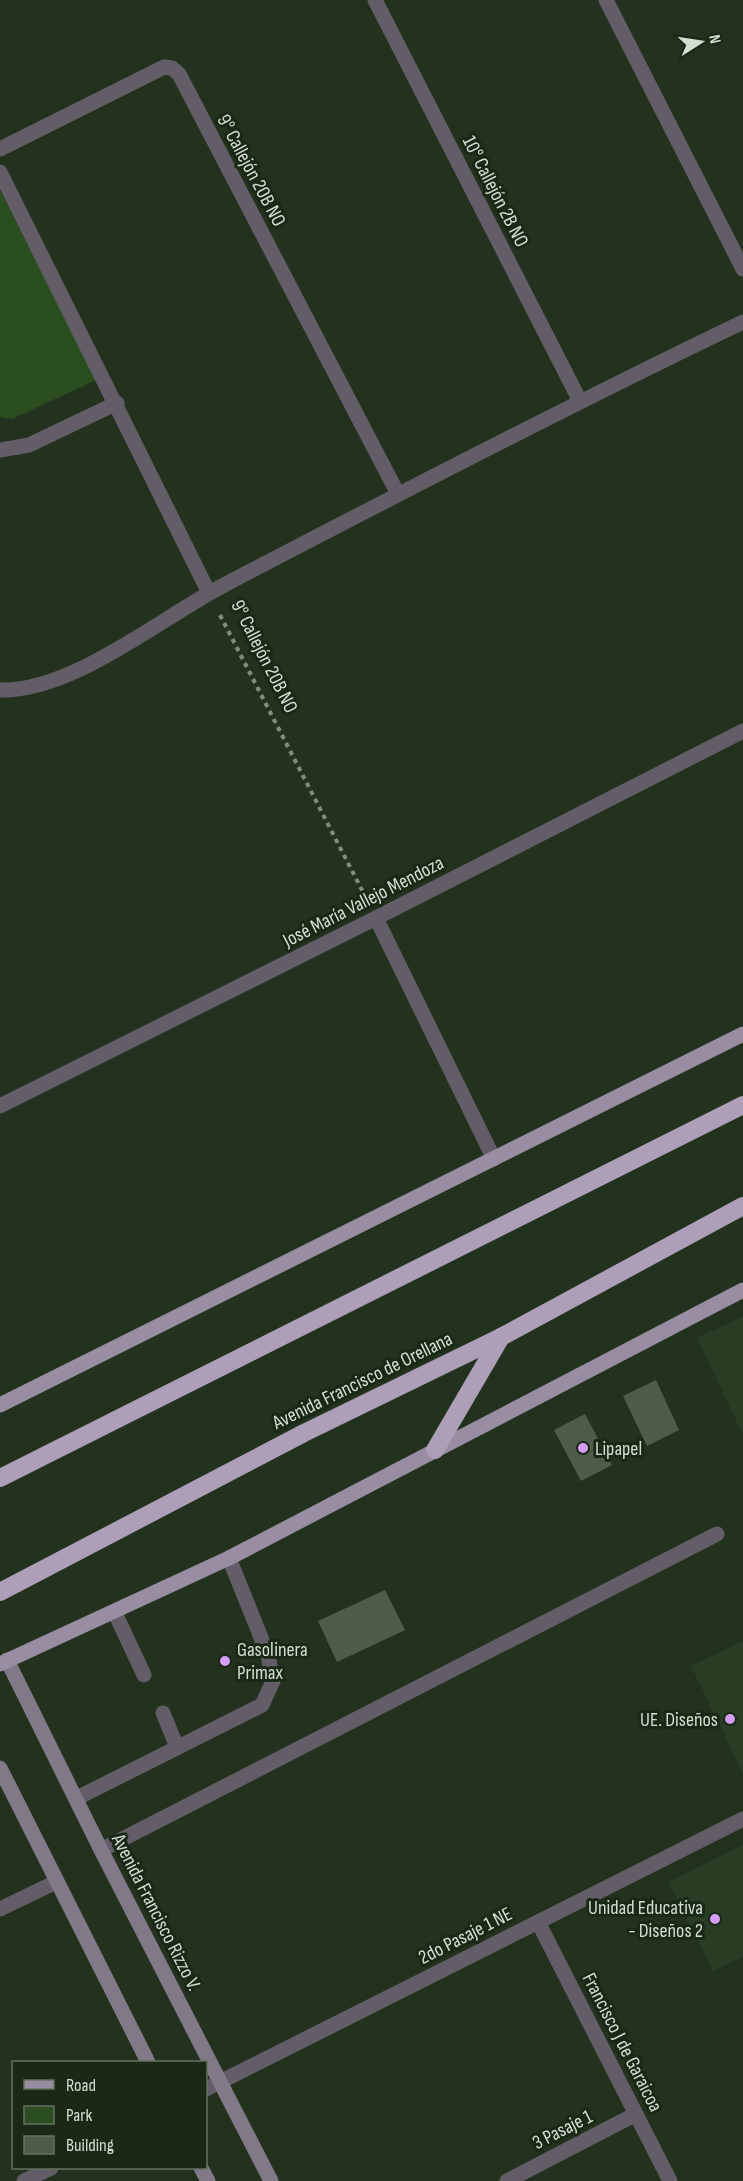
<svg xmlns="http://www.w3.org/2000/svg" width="743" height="2181" font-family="'Sofia Sans Condensed',sans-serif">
	<rect width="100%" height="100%" fill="#23321f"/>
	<g fill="#293c24">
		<polygon points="743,1316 743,1435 697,1338"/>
		<polygon points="743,1641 743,1773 691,1666"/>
		<polygon points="743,1845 743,1957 713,1971 668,1882"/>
	</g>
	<polygon fill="#2b4e21" points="0,189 96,380 12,419 0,417"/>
	<g fill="#4d5d49">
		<polygon points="656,1380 679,1430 647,1446 623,1396"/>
		<polygon points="585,1414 612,1465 581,1481 554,1430"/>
		<polygon points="385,1590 405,1630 337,1662 318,1621"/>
	</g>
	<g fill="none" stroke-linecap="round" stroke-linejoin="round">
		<polyline stroke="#808c7d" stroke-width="4" stroke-dasharray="4.5 4.5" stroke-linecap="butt" points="220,615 365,896"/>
		<g stroke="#635d67" stroke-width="15">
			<polyline points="115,1613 144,1675"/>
			<polyline points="163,1713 177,1747"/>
			<polyline points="77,1798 262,1705 273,1681 268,1655 229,1558"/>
		</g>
		<g stroke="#635d67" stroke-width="15">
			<polyline points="375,0 580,401"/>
			<polyline points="606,0 743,269"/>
			<polyline points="0,149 164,67 172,68 179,74 398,494"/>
			<polyline points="0,172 209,593"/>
			<polyline points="0,450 29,445 117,403"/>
			<path d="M0,690c72,2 161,-72 224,-105 172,-90 344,-179 519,-263"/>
			<polyline points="376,918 494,1159"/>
			<polyline points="0,1106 376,918 743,731"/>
			<polyline points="101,1850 717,1534"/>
			<polyline points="0,1909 56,1882"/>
			<polyline points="538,1922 670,2181"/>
			<polyline points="206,2089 743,1819"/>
			<polyline points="24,2181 51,2168"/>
			<polyline points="507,2181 636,2114"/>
		</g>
		<g stroke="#817888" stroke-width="15">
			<polyline points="7,1660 101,1850 271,2181"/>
			<polyline points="0,1768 148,2062"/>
			<polyline points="201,2168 208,2181"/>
		</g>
		<g stroke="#988da1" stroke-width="15">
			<polyline points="0,1405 743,1034"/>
			<polyline points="0,1664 229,1558 743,1290"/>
		</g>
		<g stroke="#ad9fb7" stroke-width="18">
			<polyline points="435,1450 501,1337"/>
			<polyline points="0,1478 743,1105"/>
			<polyline points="0,1592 304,1433 501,1337 743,1206"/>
		</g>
	</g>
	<g fill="#d49cfb" stroke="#1a2816" stroke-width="2">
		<circle cx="583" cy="1448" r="6"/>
		<circle cx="225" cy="1661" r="6"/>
		<circle cx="730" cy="1719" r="6"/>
		<circle cx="715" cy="1919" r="6"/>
	</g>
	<g text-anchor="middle" stroke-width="6" stroke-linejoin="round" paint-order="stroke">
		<g font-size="20" fill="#d5ded3" stroke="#1a2816">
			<text transform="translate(252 170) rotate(62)" y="7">9° Callejón 20B NO</text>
			<text transform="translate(496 191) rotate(63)" y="7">10° Callejón 2B NO</text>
			<text transform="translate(265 656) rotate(63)" y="7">9° Callejón 20B NO</text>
			<text transform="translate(363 901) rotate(-27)" y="7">José María Vallejo Mendoza</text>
			<text transform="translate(362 1380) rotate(-26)" y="7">Avenida Francisco de Orellana</text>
			<text transform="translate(157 1912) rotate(63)" y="7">Avenida Francisco Rizzo V.</text>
			<text transform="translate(465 1935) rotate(-27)" y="7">2do Pasaje 1 NE</text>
			<text transform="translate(623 2042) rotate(63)" y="7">Francisco J de Garaicoa</text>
			<text transform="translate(562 2129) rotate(-27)" y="7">3 Pasaje 1</text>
		</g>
		<g font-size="20" fill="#d5ded3" stroke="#1a2816" text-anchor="start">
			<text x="595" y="1455">Lipapel</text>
			<text x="237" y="1656">Gasolinera<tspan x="237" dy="23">Primax</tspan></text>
			<text x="718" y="1726" text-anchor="end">UE. Diseños</text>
			<text x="703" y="1914" text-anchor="end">Unidad Educativa<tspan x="703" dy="23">- Diseños 2</tspan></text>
		</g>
	</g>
	<rect x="12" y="2061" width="195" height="108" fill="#1a2816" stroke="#657162" stroke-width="1.5"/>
	<rect x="24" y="2080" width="30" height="9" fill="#988da1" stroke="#657162" stroke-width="1.5"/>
	<text x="66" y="2091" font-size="18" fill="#d5ded3">Road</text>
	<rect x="24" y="2106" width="30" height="18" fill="#2b4e21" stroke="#657162" stroke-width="1.5"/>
	<text x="66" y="2121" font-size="18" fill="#d5ded3">Park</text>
	<rect x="24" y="2136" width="30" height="18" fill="#4d5d49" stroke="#657162" stroke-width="1.5"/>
	<text x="66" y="2151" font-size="18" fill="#d5ded3">Building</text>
	<g transform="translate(701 42) rotate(78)" stroke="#1a2816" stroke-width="4.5" paint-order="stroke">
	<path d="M0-4.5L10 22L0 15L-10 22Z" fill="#d5ded3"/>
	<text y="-9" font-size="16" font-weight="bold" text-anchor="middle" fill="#d5ded3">N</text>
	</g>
</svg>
